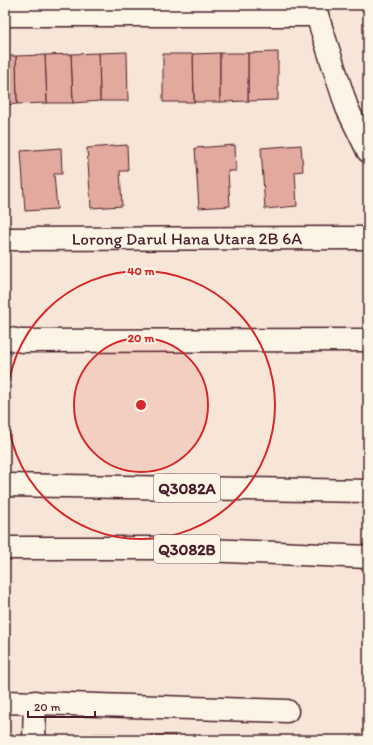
<svg xmlns="http://www.w3.org/2000/svg" width="373" height="745" font-family="Itim,sans-serif">
	<rect width="100%" height="100%" fill="#f7e6d7"/>
	<filter id="ink" filterUnits="userSpaceOnUse"><feTurbulence type="fractalNoise" baseFrequency=".025" numOctaves="2"/><feDisplacementMap in="SourceGraphic" scale="8" xChannelSelector="R" yChannelSelector="G"/><feConvolveMatrix kernelMatrix="1 2 1 2 8 2 1 2 1" color-interpolation-filters="sRGB"/></filter>
	<g filter="url(#ink)">
		<g fill="#e2a99e" stroke="#4a1f2b">
			<polygon points="127,52 128,101 100,101 99,53"/>
			<polygon points="278,52 278,100 248,101 248,53"/>
			<polygon points="99,53 100,101 73,103 71,54"/>
			<polygon points="220,53 220,102 194,102 193,54"/>
			<polygon points="220,53 248,53 248,101 220,102"/>
			<polygon points="71,54 73,103 47,103 45,55"/>
			<polygon points="163,54 193,54 194,102 163,102"/>
			<polygon points="45,55 47,103 17,104 16,56"/>
			<polygon points="5,56 16,56 17,104 5,105"/>
			<polygon points="127,145 128,171 120,171 122,206 91,208 87,148"/>
			<polygon points="235,145 236,171 228,171 230,206 199,208 195,148"/>
			<polygon points="301,145 303,171 295,172 297,206 265,209 261,148"/>
			<polygon points="61,148 62,174 54,174 57,209 25,211 21,151"/>
			<polygon points="93,734 117,734 116,740 92,740"/>
			<rect x="151" y="735" width="24" height="5"/>
			<polygon points="210,737 233,738 233,740 210,740"/>
			<rect x="266" y="738" width="24" height="2"/>
		</g>
		<g fill="none" stroke-linecap="round" stroke-linejoin="round">
			<defs>
				<g id="street">
					<polyline points="315,5 317,15 347,108 368,151"/>
					<polyline points="5,15 317,15"/>
					<path id="s1" d="M5,239l363,-1"/>
					<polyline points="5,338 22,341 368,340"/>
					<polyline points="5,702 287,711"/>
					<polyline points="34,740 35,702"/>
				</g>
				<g id="highway">
					<polyline points="5,485 368,491"/>
					<polyline points="5,548 160,548 368,557"/>
				</g>
			</defs>
			<use href="#street" stroke="#4a1f2b" stroke-width="25"/>
			<use href="#highway" stroke="#4a1f2b" stroke-width="25"/>
			<use href="#street" stroke="#fcf5e5" stroke-width="22"/>
			<use href="#highway" stroke="#fcf5e5" stroke-width="22"/>
		</g>
	</g>
	<circle cx="141" cy="405" r="67" fill="#d62828" fill-opacity=".12"/>
	<g fill="none" stroke="#d62828" stroke-width="2">
		<circle cx="141" cy="405" r="67"/>
		<circle cx="141" cy="405" r="134"/>
	</g>
	<g text-anchor="middle" stroke-width="4" stroke-linejoin="round" paint-order="stroke">
		<g fill="#fcf5e5" stroke="#7f5f63" stroke-width="1">
			<rect x="154" y="474" width="66" height="28" rx="3"/>
			<rect x="154" y="535" width="66" height="28" rx="3"/>
		</g>
		<g font-size="16" font-weight="bold" fill="#4a1f2b">
			<text x="187" y="494">Q3082A</text>
			<text x="187" y="555">Q3082B</text>
		</g>
		<g font-size="17" fill="#4a1f2b" stroke="#fcf5e5">
			<text dy="6" stroke="none"><textPath href="#s1" startOffset="182">Lorong Darul Hana Utara 2B 6A</textPath></text>
		</g>
	</g>
	<circle cx="141" cy="405" r="6" fill="#d62828" stroke="#fcf5e5" stroke-width="2"/>
	<g font-size="12" text-anchor="middle" font-weight="bold" fill="#d62828" stroke="#fcf5e5" stroke-width="4" stroke-linejoin="round" paint-order="stroke">
		<text x="141" y="275">40 m</text>
		<text x="141" y="342">20 m</text>
	</g>
	<rect width="373" height="745" fill="none" stroke="#fcf5e5" stroke-width="20"/>
	<rect x="10" y="10" width="353" height="725" fill="none" stroke="#4a1f2b" stroke-width="1.5" filter="url(#ink)"/>
	<path d="M28 711v6h67v-6" fill="none" stroke="#4a1f2b" stroke-width="2"/>
	<text x="34" y="711" font-size="12" fill="#4a1f2b" stroke="#fcf5e5" stroke-width="3" paint-order="stroke">20 m</text>
</svg>
